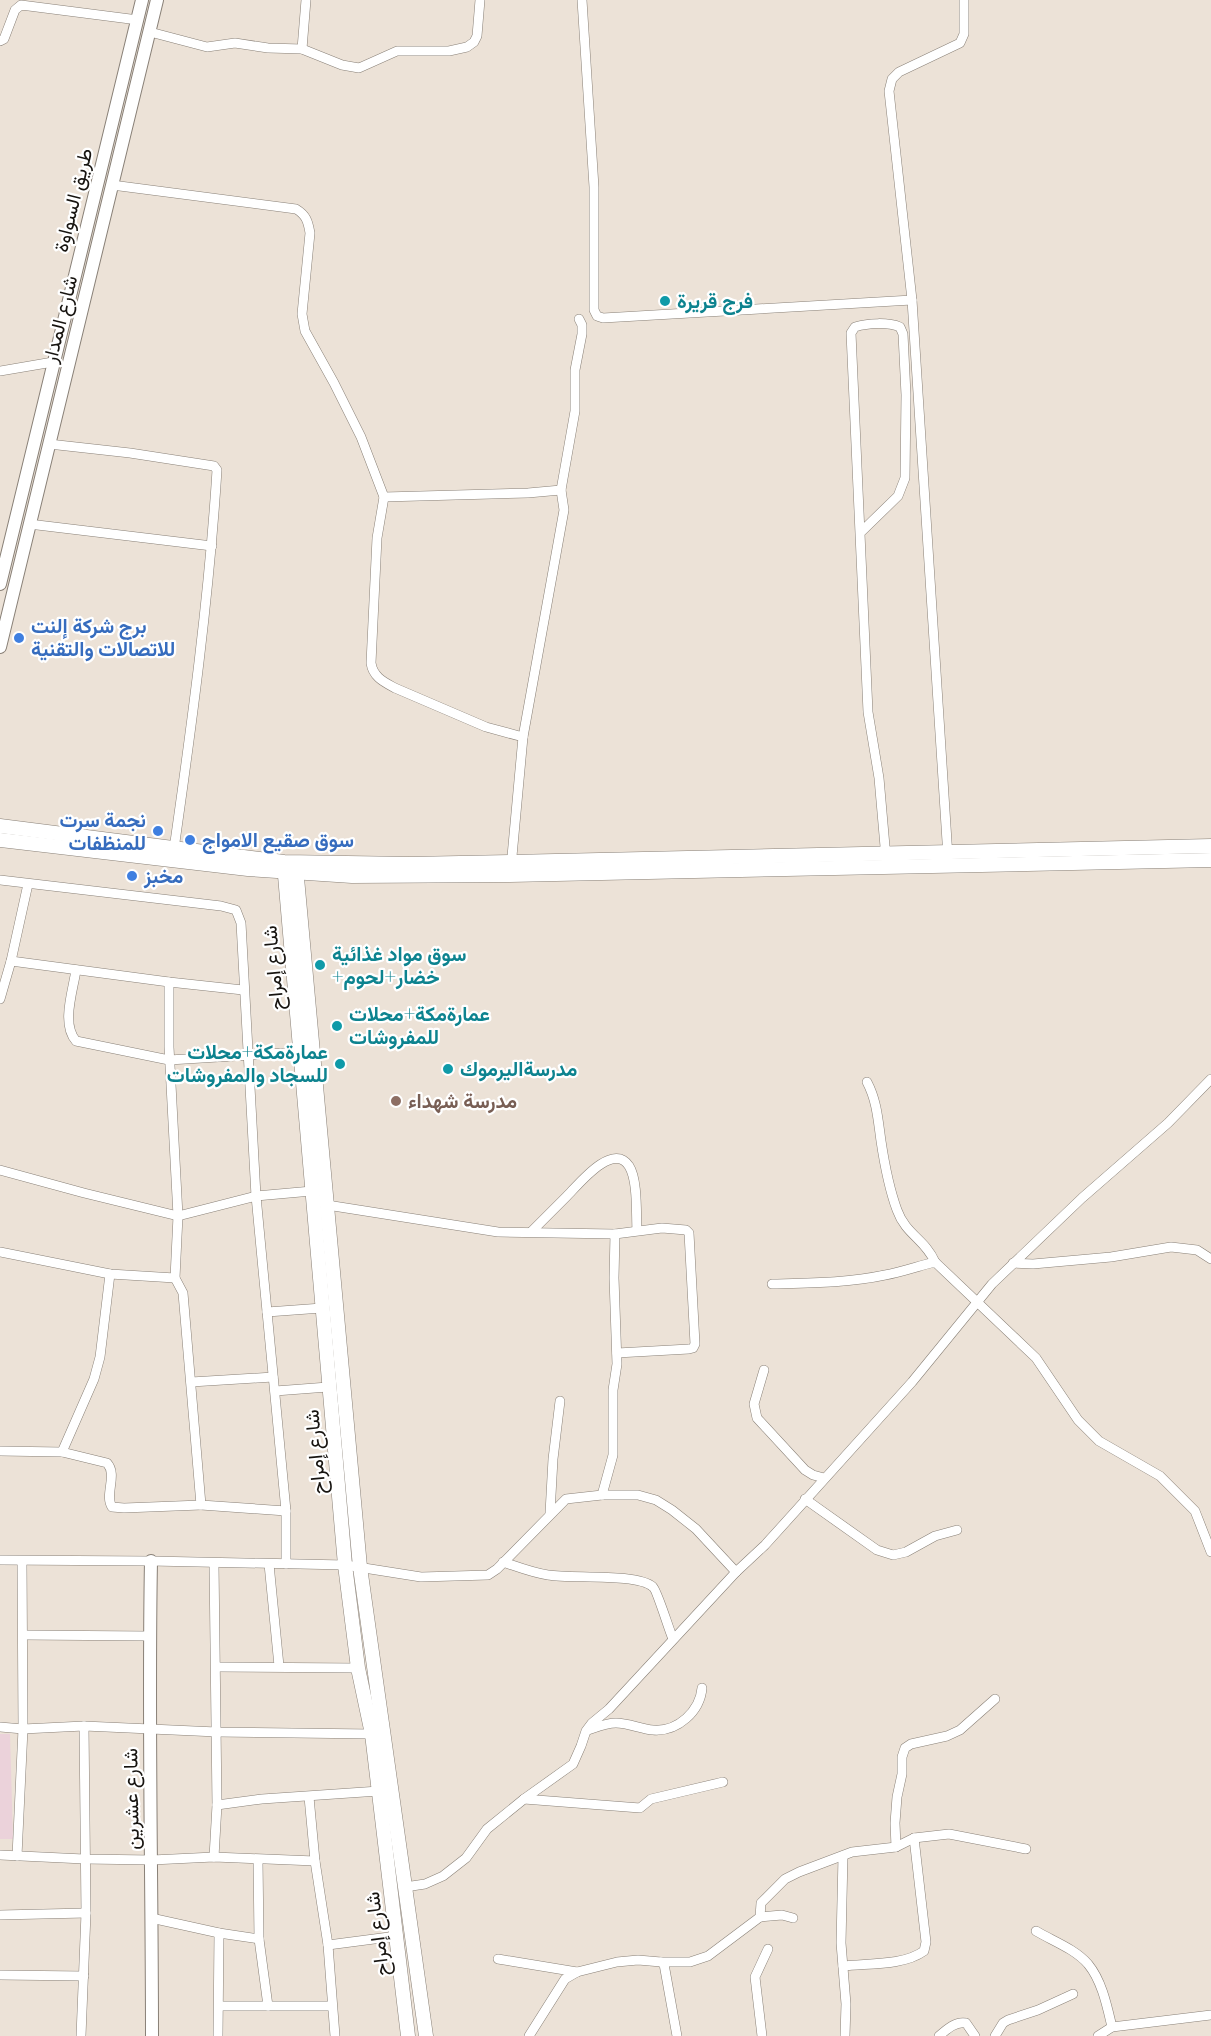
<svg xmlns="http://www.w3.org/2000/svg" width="1211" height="2036" font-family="'Playfair Display',Vazirmatn,serif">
	<rect width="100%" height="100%" fill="#ece2d7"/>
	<polygon fill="#ebd2da" points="0,1734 10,1734 13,1839 0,1839"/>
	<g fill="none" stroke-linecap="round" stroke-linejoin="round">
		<defs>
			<g id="street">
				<polyline points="582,0 594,187 594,310 597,316 603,318 912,300"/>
				<polyline points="150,32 207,47 235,43 268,48 302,49 342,65 359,68 397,51 449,51 467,47 474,42 477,36 480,0"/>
				<polyline points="0,41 4,39 15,10 21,5 138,20"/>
				<polyline points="302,49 306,0"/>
				<path d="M112,185l184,24c10,6 12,12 14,24l-8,81 3,17 29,52 27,54 23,60 144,-4 33,-3"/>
				<polyline points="0,371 53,362"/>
				<path d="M49,444l81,9 84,13 3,4c-8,127 -25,253 -43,379"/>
				<path d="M384,497l-7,41 -6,125c2,14 13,19 24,25l91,39 37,10"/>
				<polyline points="29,524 212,546"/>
				<path d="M860,533l38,-37 7,-18 1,-83 -3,-61 -3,-7c-12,-5 -32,-4 -45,0l-4,6 17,379 11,66 7,80"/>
				<polyline points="948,857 912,300 889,91 892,79 899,72 960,43 964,34 964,0"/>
				<polyline points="511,867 523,737 564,510 561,490 575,411 575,370 582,334 582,325 579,319"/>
				<polyline points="0,880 221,906 236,910 241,923 256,1196 286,1511 286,1564"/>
				<polyline points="11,961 169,982 243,990"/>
				<path d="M76,970c-3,21 -15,54 0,71l93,19 131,-8"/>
				<polyline points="169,982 169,1047 178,1216 175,1278 183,1293 201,1505 286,1511"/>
				<polyline points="0,999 11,961 28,884"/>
				<path d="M867,1082c10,19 11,38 14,59 3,20 9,50 16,69 9,25 28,29 38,52"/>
				<polyline points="0,1170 84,1193 178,1216 256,1196 312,1191"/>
				<polyline points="327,1205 498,1232 615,1234 662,1228 686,1230 689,1233 695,1344 693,1348 689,1349 617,1353"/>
				<path d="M531,1232c12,-12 24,-24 36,-36 11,-11 46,-55 62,-30 9,14 7,48 8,64"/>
				<polyline points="0,1252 110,1274 175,1278"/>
				<polyline points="1013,1263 1033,1264 1111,1257 1171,1247 1197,1250 1211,1259"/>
				<path d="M772,1284c37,-1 76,-1 113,-9 17,-3 33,-9 50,-13l101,96 42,62 21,21 61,35 35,35 16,41"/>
				<polyline points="267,1312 322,1308"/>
				<polyline points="764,1370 754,1404 757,1418 805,1470 813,1475 824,1478"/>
				<polyline points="191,1382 273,1377"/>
				<polyline points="275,1391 328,1387"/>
				<path d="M0,1451l62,1 45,11c11,12 -3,32 5,44l12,1 77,-3"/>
				<polyline points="62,1452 94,1379 100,1357 110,1274"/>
				<polyline points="602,1495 613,1455 613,1390 617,1364 614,1278 615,1234"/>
				<polyline points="805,1499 877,1550 893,1555 906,1552 935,1536 957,1530"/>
				<polyline points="550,1513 553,1459 560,1401"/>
				<polyline points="0,1560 151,1561 345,1565 421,1577 488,1575 497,1569 566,1499 602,1495 638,1495 656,1500 672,1510 696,1529 736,1572"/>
				<path d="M503,1562c15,5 30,11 45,13 24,4 89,-2 105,12 4,3 16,43 20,52"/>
				<polyline points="214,1564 217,1805 214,1857"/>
				<polyline points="269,1564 279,1666"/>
				<polyline points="23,1635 149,1636"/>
				<polyline points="217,1667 358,1668"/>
				<polyline points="0,1727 23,1729 84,1726 217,1732 372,1734"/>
				<path d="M588,1730c9,-3 18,-7 28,-7 12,0 25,6 37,7 25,2 47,-19 49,-42"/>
				<polyline points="309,1797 315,1861 328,1945 335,2036"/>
				<polyline points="524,1799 640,1808 651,1799 723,1782"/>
				<polyline points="217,1805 262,1799 379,1791"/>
				<polyline points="896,1847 895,1823 897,1797 902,1774 902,1757 905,1748 911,1744 947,1736 960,1730 995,1699"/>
				<polyline points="0,1855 84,1859 152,1860 214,1857 315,1861"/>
				<polyline points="17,1856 23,1729 22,1561"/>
				<polyline points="843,1856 841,1943 846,2004 845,2036"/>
				<polyline points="258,1860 259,1939 268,2006"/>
				<polyline points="405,1887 425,1884 443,1876 466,1858 487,1829 524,1799 573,1764 581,1746 586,1731 592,1723 609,1709 736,1572 765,1545 912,1382 992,1284 1082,1198 1168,1123 1211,1079"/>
				<polyline points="0,1915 86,1913"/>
				<polyline points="760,1917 782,1915 793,1918"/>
				<polyline points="151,1918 219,1933 259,1939"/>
				<path d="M1036,1931c17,10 39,18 52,33 14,17 19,42 24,63"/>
				<polyline points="328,1945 397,1936"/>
				<polyline points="498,1959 577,1972"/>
				<polyline points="661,1962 664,1964 677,2036"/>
				<path d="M843,1966c25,-3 60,0 81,-15l2,-9 -12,-104"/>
				<polyline points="0,1975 84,1976"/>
				<polyline points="220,2006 332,2006"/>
				<polyline points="81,2036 86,1913 84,1726"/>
				<polyline points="218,2036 219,1933"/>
				<polyline points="529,2036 565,1979 577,1972 617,1962 638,1960 661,1962 690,1962 708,1956 760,1917 761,1903 785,1879 799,1872 852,1852 896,1847 914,1838 949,1834 1026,1849"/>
				<polyline points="762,2036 755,1977 768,1949"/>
				<path d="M939,2036c8,-7 17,-15 27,-13l9,13"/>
				<polyline points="995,2036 1003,2023 1008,2020 1038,2010 1073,1994"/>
				<polyline points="1098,2036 1112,2027 1211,2015"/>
			</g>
			<g id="secondary">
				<polyline points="0,584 142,0"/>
				<polyline points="0,647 157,0"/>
				<path d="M151,1561c-3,158 1,317 1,475"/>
			</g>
			<g id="primary">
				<polyline points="0,826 284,862 410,864 511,862 1211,846"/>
				<polyline points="0,840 248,869 352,876 510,875 1211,860"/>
				<polyline points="284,864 345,1565 358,1668 372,1734 408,2036"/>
				<polyline points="296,867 360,1567 426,2036"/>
			</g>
		</defs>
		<use href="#street" stroke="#898077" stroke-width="10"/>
		<use href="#secondary" stroke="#898077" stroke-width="14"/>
		<use href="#primary" stroke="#898077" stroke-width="15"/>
		<use href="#street" stroke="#fff" stroke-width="9"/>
		<use href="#secondary" stroke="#fff" stroke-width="12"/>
		<use href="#primary" stroke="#fff" stroke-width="14"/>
	</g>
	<g fill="#0f9aa8" stroke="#fff" stroke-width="2">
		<circle cx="665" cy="301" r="6"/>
		<circle cx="320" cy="965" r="6"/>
		<circle cx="337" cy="1026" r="6"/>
		<circle cx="340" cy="1064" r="6"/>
		<circle cx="448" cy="1069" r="6"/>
	</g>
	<g fill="#3f7fe0" stroke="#fff" stroke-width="2">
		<circle cx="19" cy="638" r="6"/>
		<circle cx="158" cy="831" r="6"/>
		<circle cx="190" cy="840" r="6"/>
		<circle cx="132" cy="876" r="6"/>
	</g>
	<circle fill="#8d6e63" stroke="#fff" stroke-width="2" cx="396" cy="1101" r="6"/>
	<g text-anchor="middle" stroke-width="4.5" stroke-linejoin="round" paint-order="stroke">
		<g font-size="20" fill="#171410" stroke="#fff">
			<text transform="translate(73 200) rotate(-76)" y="7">طريق السواوة</text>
			<text transform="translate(60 319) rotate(-76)" y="7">شارع المدار</text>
			<text transform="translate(273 968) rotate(-95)" y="7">شارع إمراح</text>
			<text transform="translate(315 1452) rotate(-95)" y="7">شارع إمراح</text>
			<text transform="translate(131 1799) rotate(-91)" y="7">شارع عشرين</text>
			<text transform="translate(377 1934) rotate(-97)" y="7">شارع إمراح</text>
		</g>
		<g font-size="20" font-weight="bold" fill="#0d838f" stroke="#fff" text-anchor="start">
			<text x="677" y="308">فرج قريرة</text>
			<text x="332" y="961">سوق مواد غذائية<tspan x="332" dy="23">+خضار+لحوم</tspan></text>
			<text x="349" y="1021">عمارةمكة+محلات<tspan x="349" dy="23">للمفروشات</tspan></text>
			<text x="328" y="1059" text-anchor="end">عمارةمكة+محلات<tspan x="328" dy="23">للسجاد والمفروشات</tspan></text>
			<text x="460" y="1076">مدرسةاليرموك</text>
		</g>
		<g font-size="20" font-weight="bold" fill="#366cbe" stroke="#fff" text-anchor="start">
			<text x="31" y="633">برج شركة إلنت<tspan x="31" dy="23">للاتصالات والتقنية</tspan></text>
			<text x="146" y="827" text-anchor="end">نجمة سرت<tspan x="146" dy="23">للمنظفات</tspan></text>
			<text x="202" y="847">سوق صقيع الامواج</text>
			<text x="144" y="883">مخبز</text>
		</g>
		<g font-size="20" font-weight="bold" fill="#785e54" stroke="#fff" text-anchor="start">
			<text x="408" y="1108">مدرسة شهداء</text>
		</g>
	</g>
</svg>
